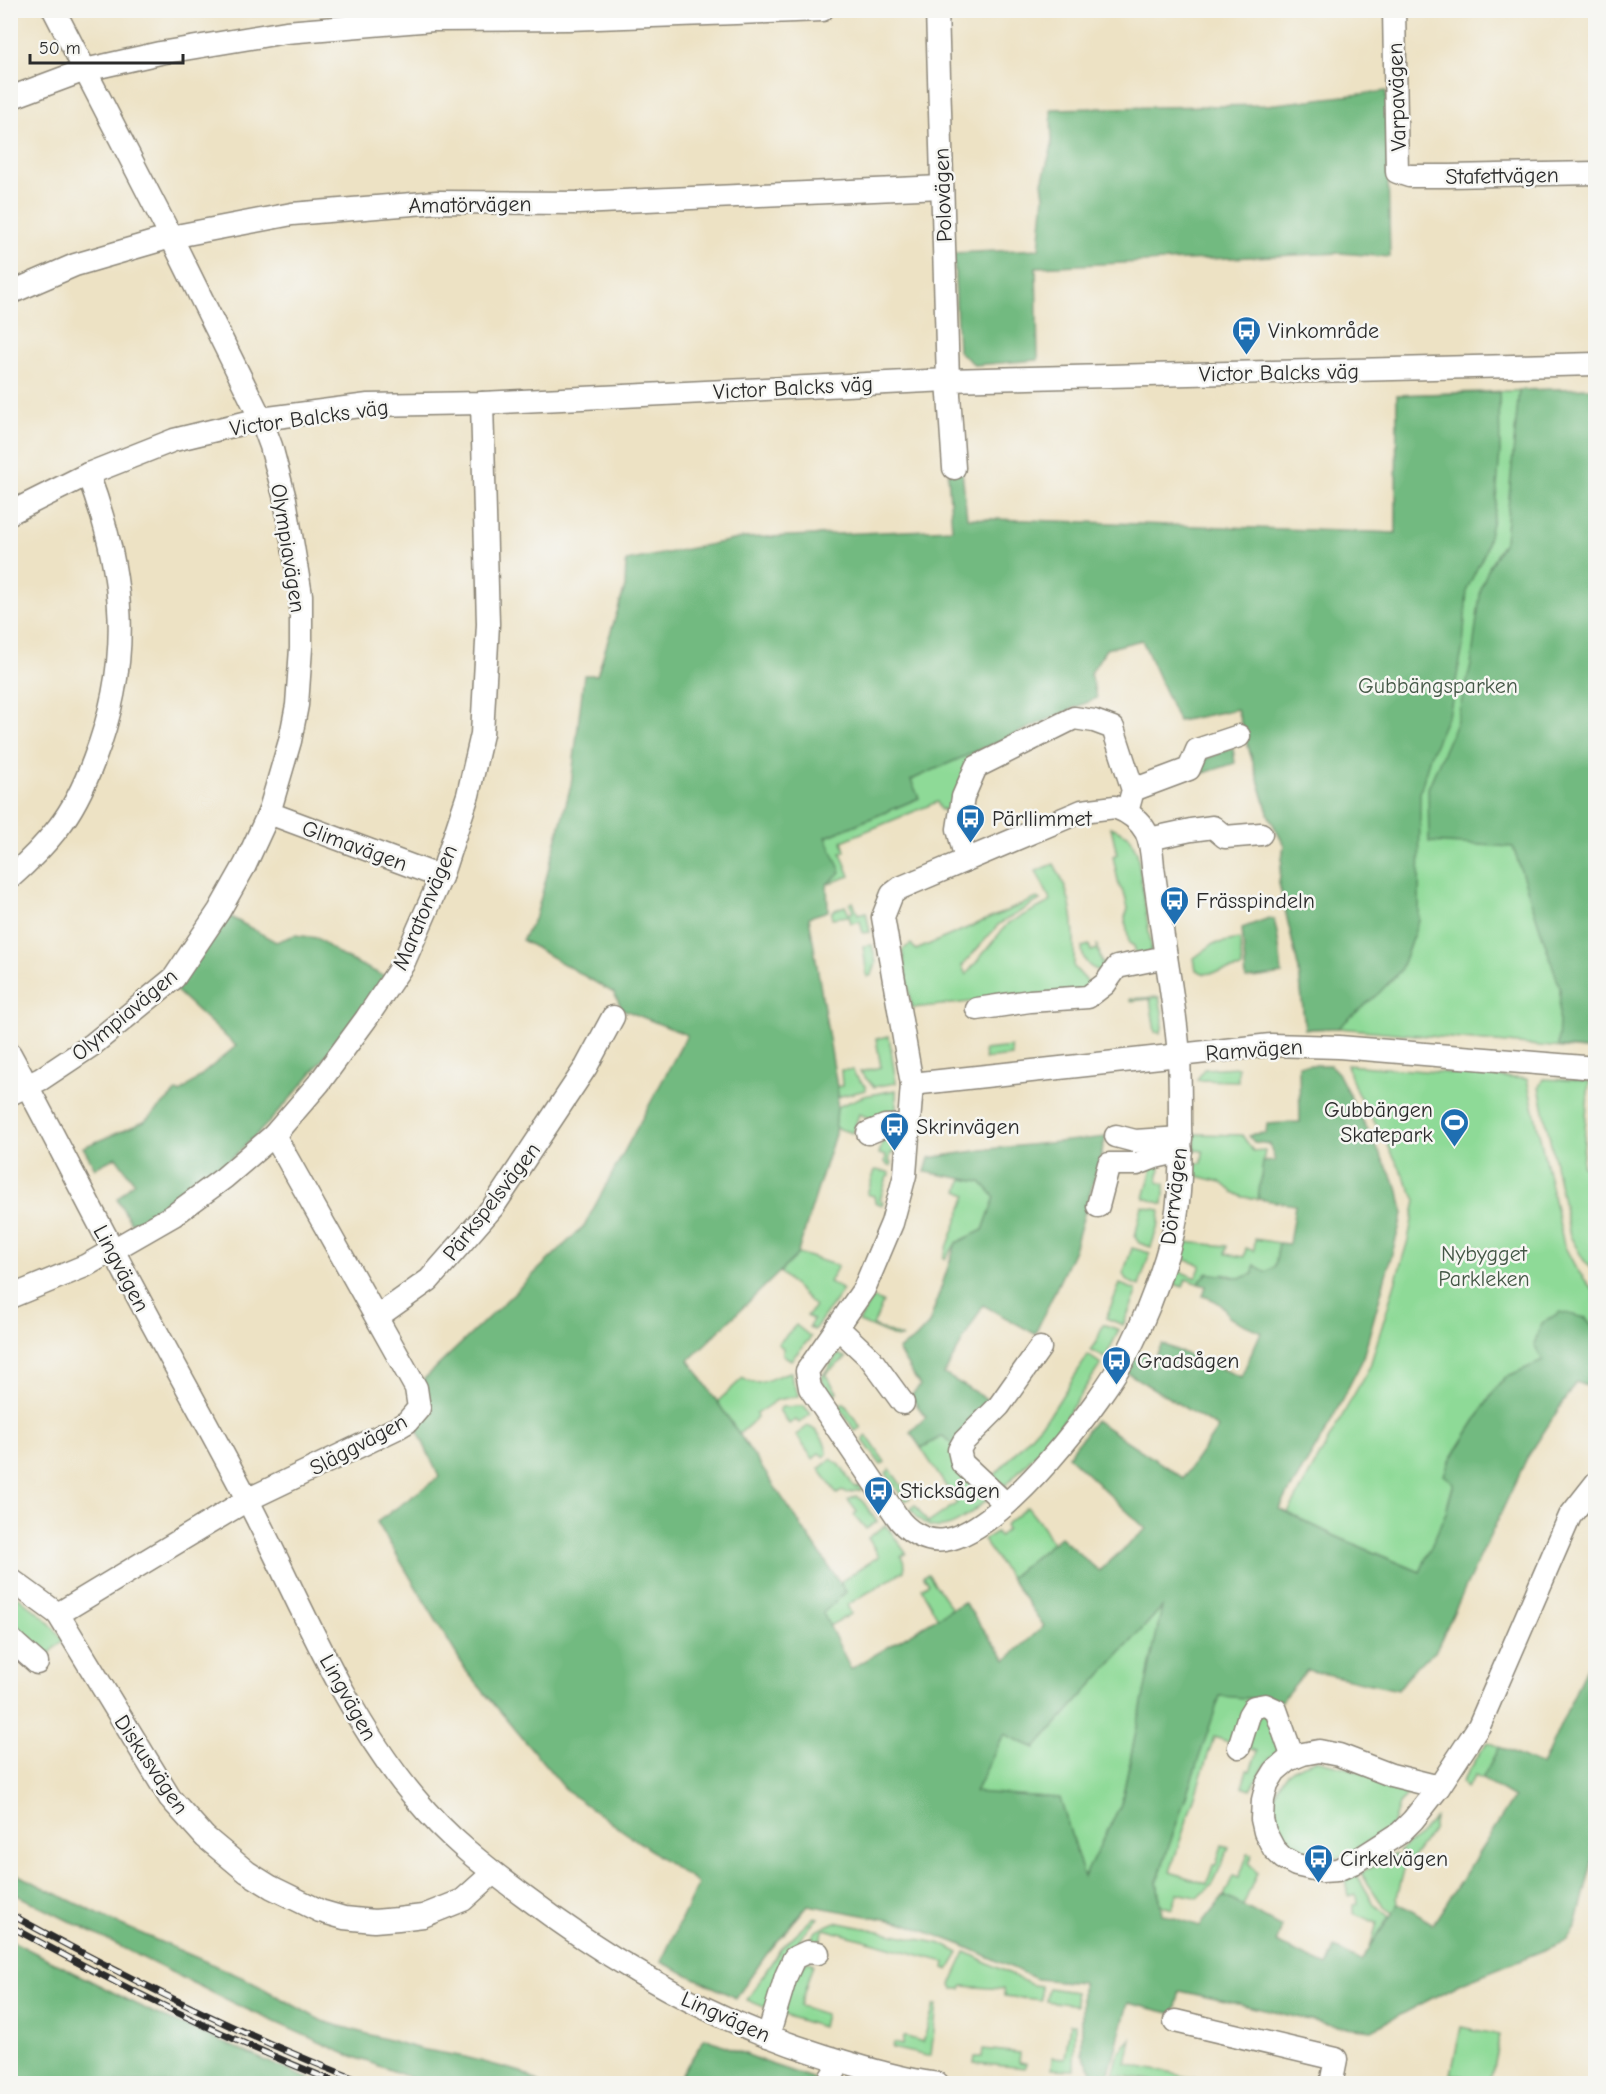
<svg xmlns="http://www.w3.org/2000/svg" width="1606" height="2094" font-family="'Comic Neue',sans-serif">
	<rect width="100%" height="100%" fill="#f6f6f2"/>
	<filter id="ink" filterUnits="userSpaceOnUse"><feTurbulence type="fractalNoise" baseFrequency=".0167" numOctaves="2"/><feDisplacementMap in="SourceGraphic" scale="12" xChannelSelector="R" yChannelSelector="G"/><feConvolveMatrix kernelMatrix="1 2 1 2 8 2 1 2 1" color-interpolation-filters="sRGB"/></filter>
	<filter id="wash" filterUnits="userSpaceOnUse"><feTurbulence type="fractalNoise" baseFrequency=".008" numOctaves="4" result="noise"/><feDisplacementMap in="SourceGraphic" scale="24" xChannelSelector="R" yChannelSelector="G"/><feGaussianBlur stdDeviation="1.35" result="paint"/><feColorMatrix in="noise" values="0 0 0 0 0 0 0 0 0 0 0 0 0 0 0 0 0 1.4 0 .05"/><feComposite in="paint" operator="in"/></filter>
	<g filter="url(#wash)">
		<rect width="100%" height="100%" fill="#ede2c4"/>
		<g fill="#8eda97" stroke="#5c8261" stroke-width="1.5">
			<polygon points="1595,388 1595,1051 1339,1028 1305,1029 1299,970 1279,883 1284,845 1269,816 1237,709 1178,721 1159,526 1396,533 1397,395"/>
			<polygon points="977,749 982,757 950,823 944,809 941,810 937,802 842,841 845,851 841,853 850,876 827,884 826,837 919,798 911,780"/>
			<polygon points="1111,827 1128,835 1137,852 1152,952 1137,956 1134,946 1129,943 1125,917 1128,909 1125,895 1119,886 1113,856 1117,854"/>
			<path d="M1054,864c20,34 21,64 20,103l20,22 -182,19 -10,-58 9,-6 5,6 121,-52 3,2 -41,24 -37,42 4,9 42,-52 42,-21 -1,-5 -13,-26z"/>
			<polygon points="853,902 858,914 866,912 870,932 863,933 860,921 851,923 849,916 832,918 832,911 845,906 849,914 853,912 850,904"/>
			<polygon points="1240,939 1242,968 1205,974 1196,970 1194,958 1213,944"/>
			<path d="M1097,944l5,20 4,-1 1,7c-15,3 -25,-8 -25,-23l7,-2 2,6 7,-2z"/>
			<polygon points="872,945 876,963 872,975 867,977 863,946"/>
			<path d="M1159,997c2,11 7,26 1,36l-5,-1 -5,-33 -20,2v-2z"/>
			<polygon points="889,1036 896,1083 874,1087 860,1072 881,1067 876,1039"/>
			<polygon points="1011,1047 1012,1056 985,1059 984,1050"/>
			<polygon points="1347,1065 1527,1079 1564,1245 1576,1268 1595,1293 1595,1326 1593,1327 1586,1318 1543,1361 1508,1376 1496,1388 1448,1464 1454,1482 1447,1507 1452,1509 1425,1574 1335,1536 1288,1513 1370,1366 1408,1240 1416,1200 1383,1136 1356,1091"/>
			<polygon points="1238,1067 1238,1081 1197,1080 1204,1069"/>
			<polygon points="841,1070 853,1070 854,1074 866,1087 866,1090 841,1096 826,1104 823,1089 842,1086"/>
			<polygon points="1543,1079 1589,1081 1582,1166 1595,1168 1595,1274 1583,1259 1570,1236 1539,1087"/>
			<polygon points="896,1090 896,1123 885,1124 859,1114 853,1133 835,1128 837,1107 864,1096"/>
			<polygon points="894,1133 894,1153 891,1153 889,1162 892,1163 891,1166 888,1166 885,1162 886,1156 879,1154 884,1135"/>
			<polygon points="1195,1134 1242,1135 1253,1151 1265,1150 1258,1199 1243,1197 1233,1192 1221,1182 1193,1175 1195,1163 1202,1163 1203,1151 1195,1150"/>
			<polygon points="1154,1161 1161,1161 1158,1182 1165,1184 1163,1204 1144,1198"/>
			<polygon points="875,1170 888,1172 890,1175 887,1177 880,1200 883,1202 882,1205 875,1202 874,1196 867,1194"/>
			<polygon points="962,1179 981,1182 995,1197 983,1230 956,1243 945,1260 943,1258 967,1195 958,1191"/>
			<polygon points="1142,1206 1160,1210 1159,1223 1151,1247 1139,1243 1135,1237"/>
			<polygon points="1255,1239 1279,1243 1275,1267 1266,1272 1254,1265 1253,1274 1240,1278 1225,1274 1200,1280 1199,1284 1186,1279 1183,1287 1169,1282 1174,1269 1196,1278 1201,1265 1178,1257 1183,1242 1227,1246 1226,1254 1244,1257 1246,1248 1254,1251"/>
			<polygon points="1132,1248 1150,1253 1139,1286 1127,1281 1123,1274"/>
			<polygon points="798,1253 838,1266 829,1282 843,1290 814,1330 809,1327 813,1320 807,1316 815,1306 780,1272"/>
			<polygon points="1120,1284 1136,1290 1136,1295 1123,1325 1106,1318"/>
			<polygon points="872,1298 883,1302 873,1326 903,1338 897,1338 859,1322"/>
			<polygon points="1103,1324 1119,1330 1105,1358 1090,1350 1097,1341"/>
			<polygon points="796,1325 811,1337 791,1360 783,1355 783,1348 778,1344"/>
			<polygon points="838,1354 846,1358 825,1374 837,1392 831,1396 823,1382 822,1377"/>
			<polygon points="1088,1355 1101,1364 1055,1433 1005,1486 994,1476 1051,1413"/>
			<path d="M791,1372l1,9 7,15 -22,4 -21,14 1,4 -18,16 -22,-32 26,-24c15,13 32,-4 48,-6z"/>
			<polygon points="844,1403 861,1428 855,1431 839,1406"/>
			<polygon points="804,1406 811,1414 799,1423 796,1420 789,1424 779,1410 782,1407"/>
			<path d="M808,1426c10,4 19,17 19,28l-3,3 -5,-4 -6,6 -17,-24z"/>
			<polygon points="867,1436 885,1462 881,1465 863,1440"/>
			<path d="M943,1436l13,12 32,51c-24,20 -55,48 -77,9l4,-3 13,18 29,-20 -36,-55z"/>
			<polygon points="831,1459 840,1465 854,1487 860,1486 862,1490 846,1493 842,1491 837,1494 819,1469"/>
			<polygon points="890,1469 910,1498 905,1501 886,1473"/>
			<polygon points="857,1496 864,1503 877,1522 866,1529 854,1515 857,1512 848,1500"/>
			<polygon points="1027,1507 1043,1527 1052,1543 1010,1578 983,1540 996,1532 999,1536 1007,1529 1005,1525"/>
			<polygon points="886,1525 906,1553 901,1557 905,1565 904,1571 847,1605 851,1614 829,1626 822,1613 846,1592 840,1582 879,1556 868,1538"/>
			<polygon points="928,1574 952,1609 938,1618 921,1588 929,1583 923,1576"/>
			<polygon points="10,1590 47,1620 63,1640 47,1656 11,1619"/>
			<polygon points="1163,1606 1121,1804 1084,1878 975,1792 1004,1734 1035,1748"/>
			<polygon points="1220,1695 1251,1698 1232,1743 1214,1737 1170,1872 1207,1884 1213,1865 1216,1865 1222,1845 1229,1847 1213,1884 1198,1898 1178,1893 1172,1909 1161,1905 1157,1881"/>
			<polygon points="1265,1712 1283,1747 1269,1759 1251,1789 1242,1786 1247,1770 1250,1771 1257,1751 1247,1748 1254,1720"/>
			<polygon points="1487,1742 1499,1747 1482,1779 1475,1776 1466,1788 1462,1782"/>
			<path d="M1316,1760l101,26 -18,18 -7,22c-18,11 -37,27 -57,33 -11,3 -21,2 -31,-3 -4,-1 -9,-2 -13,-5 -28,-18 -23,-61 0,-80 6,-6 17,-8 25,-11z"/>
			<polygon points="1435,1818 1433,1830 1411,1860 1399,1851 1417,1838"/>
			<polygon points="1248,1853 1253,1854 1249,1863 1257,1873 1243,1906 1224,1896 1233,1876 1239,1878"/>
			<polygon points="1395,1854 1405,1866 1397,1897 1401,1919 1384,1907 1361,1873"/>
			<polygon points="1357,1875 1374,1904 1389,1917 1370,1947 1377,1923 1353,1913 1353,1905 1357,1904 1356,1895 1349,1897 1346,1879"/>
			<path d="M814,1917l4,1c-29,28 -36,52 -50,88l-4,1 -17,-7 34,-52z"/>
			<polygon points="835,1922 942,1944 959,1953 949,1970 944,1968 945,1962 824,1929 818,1946 808,1943 816,1930"/>
			<polygon points="966,1952 1032,1985 1041,1986 1041,2000 1004,1996 1003,1989 963,1986 961,1989 953,1989 951,1986 952,1982"/>
			<polygon points="807,1961 813,1964 800,2006 825,2014 822,2027 781,2014 794,1974"/>
			<polygon points="1048,1988 1075,1992 1076,2005 1046,2001"/>
			<polygon points="937,2005 931,2055 927,2056 892,2048 893,2043 903,2045 904,2036 923,2042 934,2006"/>
			<polygon points="1070,2024 1075,2024 1074,2070 1051,2069 1052,2057 1065,2058"/>
			<polygon points="1461,2027 1500,2035 1490,2082 1451,2074"/>
			<polygon points="1131,2039 1126,2064 1215,2083 1172,2083 1113,2075 1119,2052"/>
			<polygon points="983,2049 1020,2053 1019,2062 1026,2063 1025,2068 974,2063 975,2057 982,2057"/>
		</g>
		<g fill="#72ba80" stroke="#4e7256" stroke-width="1.5" fill-rule="evenodd">
			<polygon points="1386,91 1390,257 1340,253 1036,267 1038,360 975,365 958,351 954,253 1039,249 1044,196 1042,182 1052,146 1051,109 1267,105"/>
			<polygon points="1595,388 1596,388 1595,1051 1558,1047 1560,988 1513,847 1429,842 1428,788 1456,723 1471,665 1481,587 1490,565 1505,540 1519,390"/>
			<path d="M1499,392l1,60 -5,59 -10,41 -18,37 -4,58 -13,63 -20,46 -10,37 -1,127 -19,51 -21,22 -41,35 -33,1 -6,-59 -20,-87 5,-38 -15,-29 -32,-107 -59,12 -36,-81 -36,9 -16,25 7,24 -186,82 8,18 -93,39 15,35 -14,12 1,27 -19,6 29,176 -3,41 -38,121 -108,105 157,232 -23,21 28,56 113,-67 42,58 38,-34 -34,-48 50,-41 39,34 47,-42 -78,-73 27,-36 88,58 35,-50 -92,-56 12,-21 16,7 8,-14 79,33 20,-45 -33,-15c-3,-13 -13,-17 -25,-21l3,-10 -7,-2 1,-4 8,-7 32,5 13,-4 1,-9 12,7 9,-6 4,-23 10,1 6,-39 -37,-6 5,-37 12,-1 -5,-17 -16,-2 -5,-6 3,-2 14,-1 1,-9 33,-2 -1,-57h31l8,8 61,118 4,23 -41,147 -35,68 -48,80 56,27 85,36 26,-60 8,-29 -10,-8 4,-11 48,-76 12,-12 35,-15 -9,-17 8,-21 18,-11 26,6 9,13v58l-19,-7 -49,76 -92,194 -19,14 -18,24 -91,-20 -26,31 -61,-5 -63,185 5,33 38,12 24,-30 58,31 -6,16 51,23 8,-18 26,13 38,-58 34,21 81,-126 -32,-19 17,-32 43,19 53,-118v203l-19,75 -9,15 -108,43 -87,46 -36,-4 -156,-35 -6,23 -46,-11 -20,74 -15,-4 -11,-19v-71l-45,-4 -75,-34 -61,-23 -93,-17 -42,50 -30,43 -75,-36 37,-78 -130,-92 -101,-120 -90,-150 62,-45 -24,-52 19,-15 -13,-28 163,-156 103,-191 -65,-26 -8,-16 -92,-53 14,-24 35,-131 13,-110h13l28,-88 1,-26 117,-23 209,-9 -4,-55 14,-3 5,47 429,15 1,-138zM1162,1607l-41,197 -37,73 -24,-79 -85,-6 29,-58 31,14z"/>
			<polygon points="1233,748 1235,763 1195,776 1197,762"/>
			<path d="M227,915l49,27 19,-7 22,3 25,18 44,21c-63,84 -127,172 -217,229 -11,7 -25,12 -38,17l-14,-24 17,-17 -18,-25 -21,11 -12,-21 61,-25 33,-31 3,2 56,-47 -64,-59z"/>
			<path d="M1269,918l5,2c5,17 6,36 8,54l-36,5 -4,-51z"/>
			<polygon points="1106,1137 1074,1250 1035,1334 983,1305 944,1374 995,1404 956,1448 943,1436 921,1448 910,1432 926,1417 910,1396 920,1386 898,1350 915,1339 929,1324 956,1243 983,1230 995,1197 981,1182 925,1172 929,1158 989,1149"/>
			<polygon points="10,1871 110,1920 248,1980 322,2021 420,2049 465,2057 521,2072 540,2083 426,2083 346,2054 235,2004 11,1892"/>
			<polygon points="10,1940 154,2013 318,2083 11,2083"/>
			<polygon points="705,2038 773,2065 824,2082 824,2084 675,2084"/>
		</g>
	</g>
	<g filter="url(#ink)">
		<g fill="none" stroke-linecap="round" stroke-linejoin="round">
			<defs>
				<g id="minor">
					<polyline points="937,10 948,380 954,468"/>
					<polyline points="1394,10 1397,172 1409,176 1449,176 1596,173"/>
					<polyline points="10,98 85,70 160,53 286,32 433,20 569,19 822,10"/>
					<polyline points="10,293 75,265 171,237 292,214 437,202 578,203 942,187"/>
					<polyline points="10,513 88,474 174,440 261,419 368,405 482,403 948,380 1596,364"/>
					<polyline points="1133,790 1189,769 1197,750 1239,736"/>
					<path d="M1115,807c13,5 24,12 31,25 5,10 6,23 7,35 3,21 6,42 9,63 6,42 14,84 17,126 1,23 1,46 1,68 1,36 1,73 -7,109 -10,38 -25,79 -43,115 -26,51 -126,183 -185,192 -19,3 -39,-9 -49,-25l-86,-127 -3,-17 57,-82 28,-66 13,-48 7,-91 -29,-167 9,-23 8,-6 182,-77z"/>
					<polyline points="269,813 441,877"/>
					<polyline points="1149,839 1191,830 1213,827 1225,837 1261,834"/>
					<polyline points="966,860 958,829 963,797 976,767 1074,718 1094,721 1113,728 1133,790 1127,812"/>
					<path d="M10,878c17,-15 34,-32 48,-50 16,-20 27,-44 36,-68 39,-101 31,-187 -6,-286"/>
					<polyline points="977,1009 1030,1001 1088,997 1105,984 1117,967 1166,957"/>
					<path d="M10,1054c35,64 68,130 102,194 44,85 91,167 135,251 53,101 94,211 168,299 31,38 69,68 108,97 91,69 192,127 302,161 37,11 75,23 113,28"/>
					<polyline points="912,1084 1271,1045 1339,1047 1596,1068"/>
					<polyline points="10,1094 41,1079 92,1045 174,978 219,911 245,865 269,813 290,741 297,705 301,648 301,595 285,499 271,446 261,419 171,237 54,10"/>
					<polyline points="868,1133 885,1126 910,1125"/>
					<polyline points="1116,1136 1135,1141 1181,1138"/>
					<polyline points="1098,1206 1109,1164 1137,1164 1155,1157 1181,1151"/>
					<polyline points="10,1297 85,1266 113,1250 174,1215 224,1178 274,1135 319,1083 366,1019 403,964 441,877 468,795 482,734 488,624 482,403"/>
					<polyline points="377,1317 429,1280 493,1207 586,1067 613,1017"/>
					<polyline points="837,1327 871,1359 903,1403"/>
					<polyline points="1006,1504 962,1463 959,1450 964,1441 999,1406 1040,1348"/>
					<polyline points="10,1579 58,1614 170,1798 205,1837 247,1872 271,1887 320,1911 344,1918 374,1921 398,1919 423,1916 463,1900 493,1873"/>
					<polyline points="58,1614 247,1500 397,1428 407,1422 419,1408 416,1388 274,1135"/>
					<polyline points="10,1639 37,1663"/>
					<polyline points="1239,1747 1249,1715 1254,1707 1265,1705 1276,1710 1293,1758"/>
					<polyline points="1439,1787 1391,1775 1339,1755 1319,1751 1303,1754 1288,1760 1275,1771 1267,1784 1263,1800 1262,1819 1265,1832 1274,1849 1283,1858 1296,1865 1322,1871 1337,1870 1353,1863 1400,1833 1413,1820 1439,1787 1479,1726 1570,1516 1596,1483"/>
					<polyline points="1175,2021 1336,2059 1331,2084"/>
					<polyline points="768,2036 786,1976 794,1958 807,1952 818,1953"/>
					<polyline points="829,2084 831,2077 841,2061"/>
				</g>
			</defs>
			<use href="#minor" stroke="#8c8678" stroke-width="25"/>
			<use href="#minor" stroke="#fff" stroke-width="22"/>
			<defs>
				<g id="rail">
					<path d="M10,1914c116,64 235,123 358,170"/>
					<path d="M10,1926c107,59 217,113 330,158"/>
				</g>
			</defs>
			<use href="#rail" stroke="#2b2b2b" stroke-width="7"/>
			<use href="#rail" stroke="#f6f6f2" stroke-width="4.5" stroke-dasharray="14" stroke-linecap="butt"/>
		</g>
	</g>
	<defs>
		<symbol id="bus-pin" viewBox="-11 -11 22 30"><path d="M0 17L-7.5 6A9.5 9.5 0 1 1 7.5 6Z" fill="#1f6fb2" stroke="#f6f6f2"/><path d="M-5-6H5V4H4V6H2V4H-2V6H-4V4H-5ZM-3.5-4V0h7V-4ZM-3.5 1.2v1.5H-2V1.2ZM2 1.2v1.5H3.5V1.2Z" fill="#fff"/></symbol>
		<symbol id="stadium-pin" viewBox="-11 -11 22 30"><path d="M0 17L-7.5 6A9.5 9.5 0 1 1 7.5 6Z" fill="#1f6fb2" stroke="#f6f6f2"/><path d="M0-5a6.5 5 0 1 0 0 10a6.5 5 0 1 0 0-10ZM-3.5-1.8h7v3.6h-7Z" fill="#fff"/></symbol>
	</defs>
	<g fill-rule="evenodd">
		<use href="#bus-pin" x="1230" y="314" width="33" height="45"/>
		<use href="#bus-pin" x="954" y="802" width="33" height="45"/>
		<use href="#bus-pin" x="1158" y="884" width="33" height="45"/>
		<use href="#stadium-pin" x="1438" y="1106" width="33" height="45"/>
		<use href="#bus-pin" x="878" y="1110" width="33" height="45"/>
		<use href="#bus-pin" x="1100" y="1344" width="33" height="45"/>
		<use href="#bus-pin" x="862" y="1474" width="33" height="45"/>
		<use href="#bus-pin" x="1302" y="1842" width="33" height="45"/>
	</g>
	<g text-anchor="middle" stroke-width="5" stroke-linejoin="round" paint-order="stroke">
		<g font-size="22" fill="#2b2b2b" stroke="#f6f6f2">
			<text transform="translate(1396 97) rotate(-92)" y="8">Varpavägen</text>
			<text transform="translate(1502 175) rotate(-1)" y="8">Stafettvägen</text>
			<text transform="translate(942 195) rotate(-92)" y="8">Polovägen</text>
			<text transform="translate(470 204) rotate(-1)" y="8">Amatörvägen</text>
			<text transform="translate(1279 372) rotate(-1)" y="8">Victor Balcks väg</text>
			<text transform="translate(793 387) rotate(-3)" y="8">Victor Balcks väg</text>
			<text transform="translate(309 417) rotate(-8)" y="8">Victor Balcks väg</text>
			<text transform="translate(289 548) rotate(81)" y="8">Olympiavägen</text>
			<text transform="translate(355 845) rotate(20)" y="8">Glimavägen</text>
			<text transform="translate(424 907) rotate(-67)" y="8">Maratonvägen</text>
			<text transform="translate(124 1014) rotate(-40)" y="8">Olympiavägen</text>
			<text transform="translate(1254 1049) rotate(-4)" y="8">Ramvägen</text>
			<text transform="translate(1173 1196) rotate(-83)" y="8">Dörrvägen</text>
			<text transform="translate(491 1201) rotate(-52)" y="8">Pärkspelsvägen</text>
			<text transform="translate(122 1268) rotate(62)" y="8">Lingvägen</text>
			<text transform="translate(358 1444) rotate(-28)" y="8">Släggvägen</text>
			<text transform="translate(349 1697) rotate(61)" y="8">Lingvägen</text>
			<text transform="translate(152 1764) rotate(56)" y="8">Diskusvägen</text>
			<text transform="translate(726 2016) rotate(24)" y="8">Lingvägen</text>
		</g>
		<g font-size="22" fill="#2b2b2b" stroke="#f6f6f2" text-anchor="start">
			<text x="1268" y="338">Vinkområde</text>
			<text x="992" y="826">Pärllimmet</text>
			<text x="1196" y="908">Frässpindeln</text>
			<text x="1433" y="1117" text-anchor="end">Gubbängen<tspan x="1433" dy="25">Skatepark</tspan></text>
			<text x="916" y="1134">Skrinvägen</text>
			<text x="1137" y="1368">Gradsågen</text>
			<text x="900" y="1498">Sticksågen</text>
			<text x="1340" y="1866">Cirkelvägen</text>
		</g>
		<g font-size="22" fill="#445746" stroke="#f6f6f2">
			<text x="1438" y="693">Gubbängsparken</text>
			<text x="1484" y="1261">Nybygget<tspan x="1484" dy="25">Parkleken</tspan></text>
		</g>
	</g>
	<rect width="1606" height="2094" fill="none" stroke="#f6f6f2" stroke-width="36"/>
	<path d="M30 54v9h153v-9" fill="none" stroke="#2b2b2b" stroke-width="3"/>
	<text x="39" y="54" font-size="18" fill="#2b2b2b" stroke="#f6f6f2" stroke-width="4.5" paint-order="stroke">50 m</text>
</svg>
